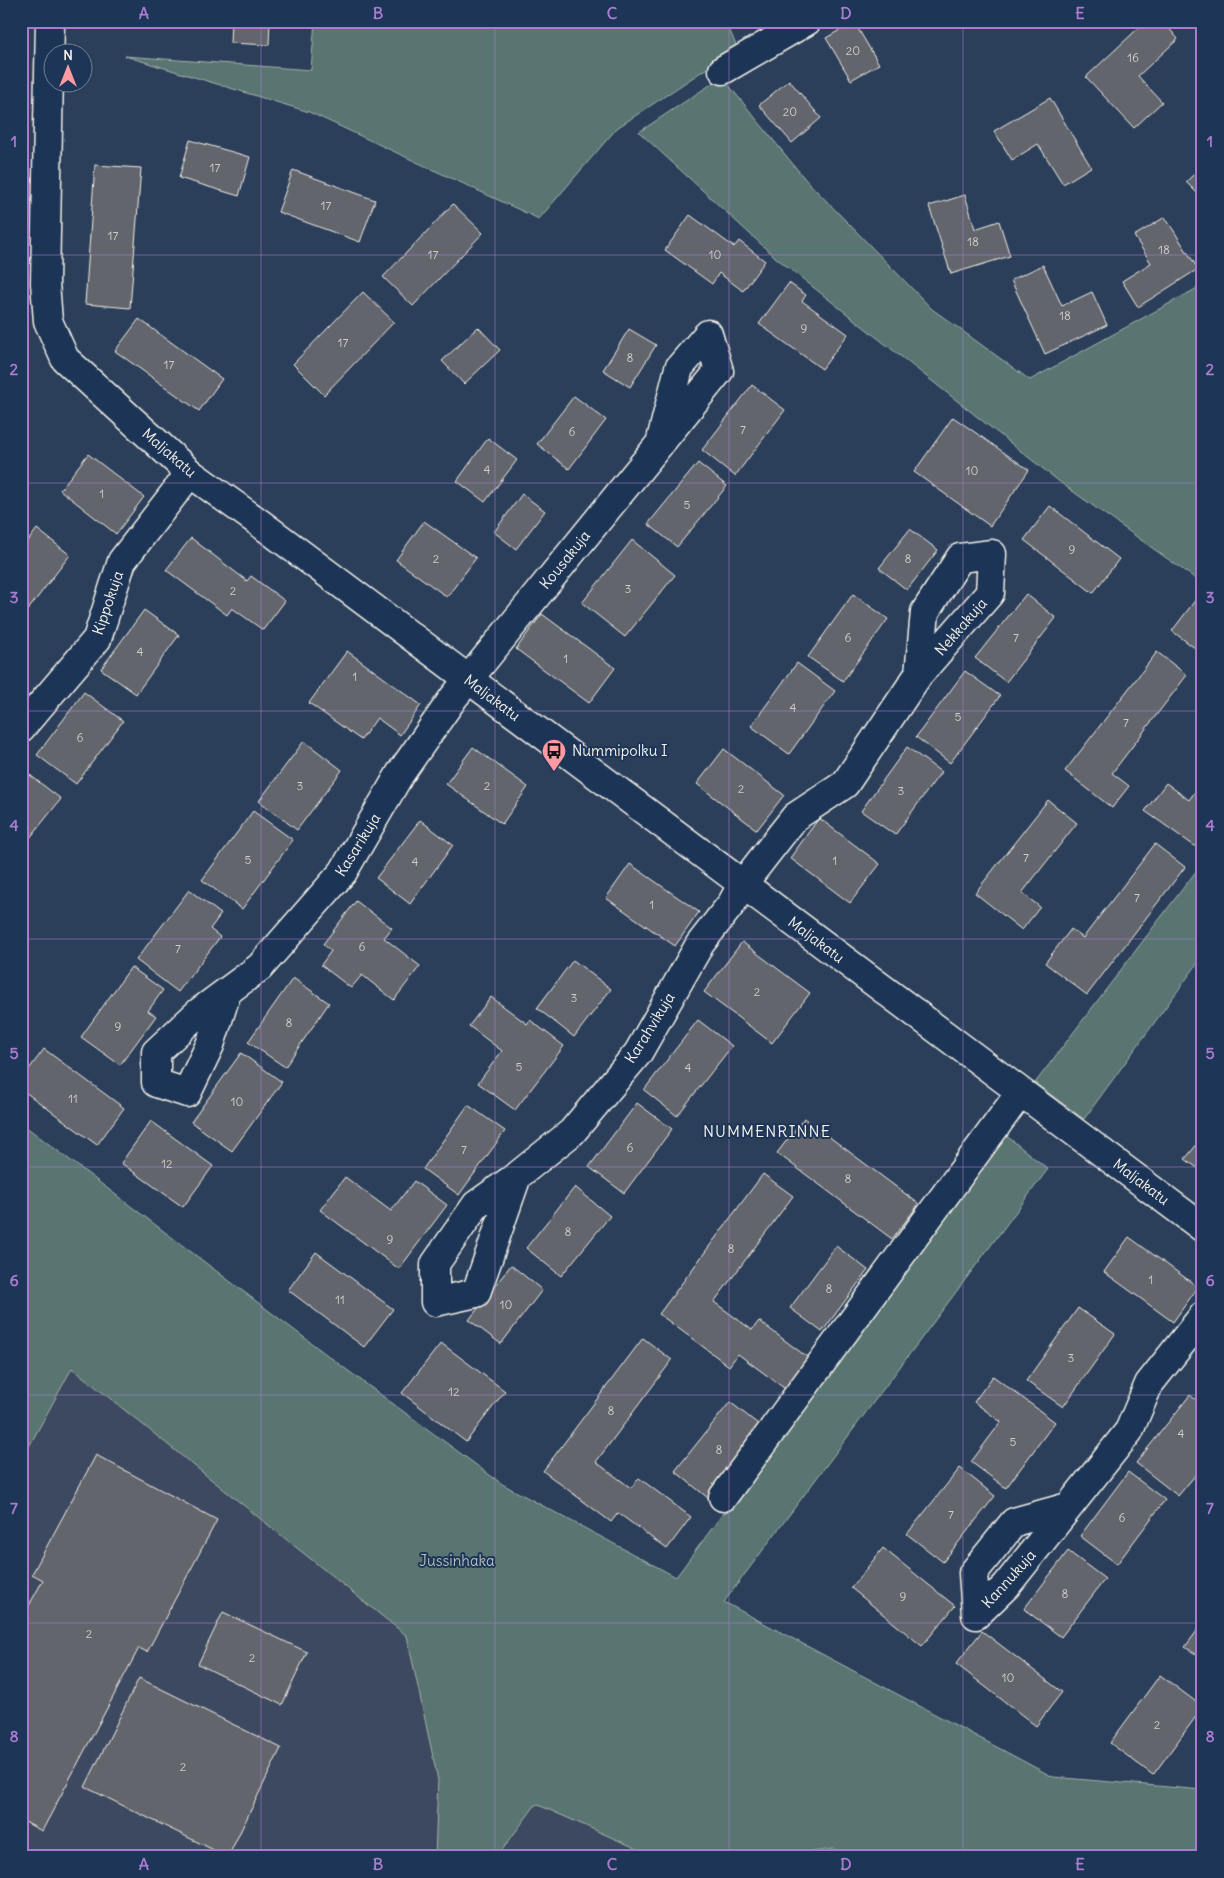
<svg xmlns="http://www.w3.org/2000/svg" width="1224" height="1878" font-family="Delius,sans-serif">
	<rect width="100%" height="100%" fill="#2b3f5b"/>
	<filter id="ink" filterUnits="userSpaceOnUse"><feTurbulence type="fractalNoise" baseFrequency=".02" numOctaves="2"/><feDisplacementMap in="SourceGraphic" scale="10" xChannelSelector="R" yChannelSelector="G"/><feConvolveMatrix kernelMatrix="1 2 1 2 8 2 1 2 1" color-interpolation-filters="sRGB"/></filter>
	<g filter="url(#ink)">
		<polygon fill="#3c4a60" points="21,1336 834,1849 848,1857 21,1857"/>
		<g fill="#587471" stroke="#a6b2ac">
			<polygon points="315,21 726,21 737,48 617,128 539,219 309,112 125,56 311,70"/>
			<polygon points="722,77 805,179 932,309 1030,380 1203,285 1203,584 1061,483 775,257 639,132"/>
			<polygon points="1203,862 1203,956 1084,1119 1035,1083"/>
			<polygon points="21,1123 343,1367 502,1484 676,1577 1004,1134 1048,1169 724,1602 1053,1777 1203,1790 1203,1857 848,1857 834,1849 775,1857 656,1857 536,1804 497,1857 435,1857 438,1780 407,1636 72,1368 21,1461"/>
		</g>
		<g fill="#63656d" stroke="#f4f1e8">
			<polygon points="231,21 270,21 269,45 230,43"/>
			<polygon points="1146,21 1163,21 1178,39 1138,76 1162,102 1134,128 1086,77"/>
			<polygon points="854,22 879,64 851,80 826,38"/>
			<polygon points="789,80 821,118 792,143 759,105"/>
			<polygon points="1050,98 1091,167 1063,184 1038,144 1012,160 994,131"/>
			<polygon points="190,140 250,157 239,196 179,178"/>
			<polygon points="95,165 141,168 130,308 85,304"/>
			<polygon points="1203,165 1203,199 1186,182"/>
			<polygon points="293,170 375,200 360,242 278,212"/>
			<polygon points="965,195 975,229 999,221 1010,256 951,274 929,206"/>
			<polygon points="453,204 483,233 413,306 383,277"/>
			<polygon points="690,215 734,247 739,241 765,261 743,291 719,273 712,284 665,250"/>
			<polygon points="1165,217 1198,269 1138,307 1122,281 1151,263 1134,236"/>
			<polygon points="1043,265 1062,306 1092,292 1107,325 1045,354 1011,280"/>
			<polygon points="789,283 806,295 802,301 848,334 822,369 759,324"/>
			<polygon points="363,292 394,322 324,395 293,364"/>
			<polygon points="139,319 222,379 199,411 115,351"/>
			<polygon points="478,327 500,350 464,384 442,361"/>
			<polygon points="629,329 656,345 630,387 603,370"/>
			<polygon points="752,385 785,410 735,476 702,450"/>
			<polygon points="574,396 606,420 569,469 537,444"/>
			<polygon points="953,417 1029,470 990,526 914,472"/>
			<polygon points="488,438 517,460 485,502 457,481"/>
			<polygon points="88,454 144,497 116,534 60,490"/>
			<polygon points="698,463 727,486 677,547 648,524"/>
			<polygon points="522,494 545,511 516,549 494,532"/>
			<polygon points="1050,506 1119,559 1093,593 1024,540"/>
			<polygon points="424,521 476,558 447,597 396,560"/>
			<polygon points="37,529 70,555 24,615 21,613 21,550"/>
			<polygon points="910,529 938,550 907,590 879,568"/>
			<polygon points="191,538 247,581 251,576 285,601 263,630 232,608 227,615 166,570"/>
			<polygon points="632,540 675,575 625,637 582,603"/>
			<polygon points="853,594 888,619 843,681 808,657"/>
			<polygon points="1026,594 1056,618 1006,682 975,658"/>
			<polygon points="1200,594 1203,596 1203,654 1172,631"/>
			<polygon points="144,610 179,635 136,694 101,669"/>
			<polygon points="542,614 615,668 589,703 516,649"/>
			<polygon points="347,651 421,705 400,735 377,718 361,740 309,703"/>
			<polygon points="1157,652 1187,675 1112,773 1129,786 1112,808 1065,771"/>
			<polygon points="797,663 835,691 789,754 751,726"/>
			<polygon points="965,671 1000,696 950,763 916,737"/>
			<polygon points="84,692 123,721 76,784 37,755"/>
			<polygon points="304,741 342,770 297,830 259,801"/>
			<polygon points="473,747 528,787 502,824 446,784"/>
			<polygon points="907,747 941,772 895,835 861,811"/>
			<polygon points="724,749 784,795 757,830 697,784"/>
			<polygon points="26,772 61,799 21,849 21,778"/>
			<polygon points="1203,781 1203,852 1145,811 1166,783 1189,800"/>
			<polygon points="1048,800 1077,823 1022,893 1040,907 1022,930 975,893"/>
			<polygon points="253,811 293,840 242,909 202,880"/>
			<polygon points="819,818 880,864 850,903 790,858"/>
			<polygon points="420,820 453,845 410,904 376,878"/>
			<polygon points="1155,844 1185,867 1087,995 1045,963 1071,929 1083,938"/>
			<polygon points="630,864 699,912 675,946 606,898"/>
			<polygon points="189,890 221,914 210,929 220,937 178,992 136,960"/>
			<polygon points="356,901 392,928 384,938 420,966 394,1000 362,975 351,988 321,965 331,951 323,944"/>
			<polygon points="742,942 810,993 772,1043 704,992"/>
			<polygon points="573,960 611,989 574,1037 537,1008"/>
			<polygon points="131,967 163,990 148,1011 156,1016 120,1065 81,1037"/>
			<polygon points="293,978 329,1003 285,1067 248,1042"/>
			<polygon points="491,997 527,1024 530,1020 564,1046 515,1110 478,1083 502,1051 469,1026"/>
			<polygon points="698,1020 732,1046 677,1116 644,1090"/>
			<polygon points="44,1049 124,1108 97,1145 21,1089 21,1080"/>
			<polygon points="241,1053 282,1082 232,1151 191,1122"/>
			<polygon points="637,1103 672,1129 624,1193 589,1167"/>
			<polygon points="468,1105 505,1131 459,1195 423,1169"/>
			<polygon points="804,1118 919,1204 892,1239 777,1153"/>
			<polygon points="151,1121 213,1166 183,1207 121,1163"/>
			<polygon points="1203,1137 1203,1172 1185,1159"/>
			<polygon points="763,1174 793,1196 714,1302 752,1330 759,1321 811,1360 788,1391 738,1354 729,1366 659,1314"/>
			<polygon points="345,1177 391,1211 414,1181 447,1205 399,1269 320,1210"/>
			<polygon points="575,1187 610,1216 561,1276 526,1248"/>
			<polygon points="1129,1237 1198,1287 1173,1322 1104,1272"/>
			<polygon points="836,1246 868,1270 822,1332 790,1308"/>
			<polygon points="316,1252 393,1309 364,1347 288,1290"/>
			<polygon points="511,1265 542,1290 501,1344 469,1320"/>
			<polygon points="1078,1308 1115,1334 1063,1407 1026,1381"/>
			<polygon points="643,1338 672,1360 596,1462 631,1488 639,1478 691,1517 667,1549 618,1513 611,1522 543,1471"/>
			<polygon points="441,1343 505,1391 466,1442 402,1393"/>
			<polygon points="993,1376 1055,1422 1006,1488 971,1462 1001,1422 974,1402"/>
			<polygon points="1190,1395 1203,1406 1203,1466 1178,1496 1136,1463"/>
			<polygon points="730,1402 763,1428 708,1498 675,1471"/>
			<polygon points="96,1455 217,1520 147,1652 139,1648 42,1831 21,1820 21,1620 43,1580 32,1574"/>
			<polygon points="960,1468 995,1496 943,1562 907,1534"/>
			<polygon points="1128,1472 1165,1500 1117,1564 1080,1536"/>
			<polygon points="883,1548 955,1606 922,1646 851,1588"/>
			<polygon points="1068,1551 1105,1579 1061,1637 1024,1609"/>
			<polygon points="223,1612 307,1652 282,1705 198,1664"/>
			<polygon points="1203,1623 1203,1659 1185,1647"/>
			<polygon points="982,1631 1062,1692 1036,1726 956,1664"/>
			<polygon points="1160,1675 1203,1707 1153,1775 1110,1743"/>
			<polygon points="139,1678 281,1748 228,1857 85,1787"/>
		</g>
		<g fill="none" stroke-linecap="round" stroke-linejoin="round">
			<defs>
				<g id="minor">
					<polyline points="50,21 45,283 48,321 65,359 190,473 261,524 1203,1228"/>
					<polyline points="723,70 807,21"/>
					<polyline points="21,728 97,639 122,561 190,473"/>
					<polyline points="227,992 210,1045 187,1093 156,1083 156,1052 198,1013 260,967 343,872 400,774 454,697 719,371 708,334 679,368 661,440"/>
					<polyline points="517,1176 476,1293 435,1302 435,1264 476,1205 517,1176 572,1132 638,1053 700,944 732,903 742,885 795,817 845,784 919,674 990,593 992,554 960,558 925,612 919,674"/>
					<polyline points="723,1497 1020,1093"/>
					<polyline points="1068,1507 1014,1522 973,1573 976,1615 1006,1586 1129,1431 1149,1384 1203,1316"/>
				</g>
			</defs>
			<use href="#minor" stroke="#f4f1e8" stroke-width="31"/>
			<use href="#minor" stroke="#1d3557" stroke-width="28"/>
		</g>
	</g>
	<path fill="none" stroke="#ab7bcf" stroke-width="1" stroke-opacity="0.55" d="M261,21v1836M495,21v1836M729,21v1836M963,21v1836M21,255h1182M21,483h1182M21,711h1182M21,939h1182M21,1167h1182M21,1395h1182M21,1623h1182"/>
	<defs>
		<symbol id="bus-pin" viewBox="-11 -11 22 30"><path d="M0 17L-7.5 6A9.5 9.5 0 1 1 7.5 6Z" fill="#ff9aa2" stroke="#1d3557"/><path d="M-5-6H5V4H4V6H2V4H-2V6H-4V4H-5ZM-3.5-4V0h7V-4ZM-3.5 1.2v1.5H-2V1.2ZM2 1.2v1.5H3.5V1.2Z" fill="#111"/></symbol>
	</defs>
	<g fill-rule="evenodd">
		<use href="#bus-pin" x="540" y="737" width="28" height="38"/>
	</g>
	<g text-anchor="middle" stroke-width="4" stroke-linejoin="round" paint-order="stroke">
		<g font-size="12" fill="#d0cec9">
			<text x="853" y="55">20</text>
			<text x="1133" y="62">16</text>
			<text x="790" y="116">20</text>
			<text x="215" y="172">17</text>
			<text x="326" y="210">17</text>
			<text x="113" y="240">17</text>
			<text x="973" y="246">18</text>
			<text x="1164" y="254">18</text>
			<text x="433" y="259">17</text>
			<text x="715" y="259">10</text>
			<text x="1065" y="320">18</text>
			<text x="804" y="333">9</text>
			<text x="343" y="347">17</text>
			<text x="630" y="362">8</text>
			<text x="169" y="369">17</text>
			<text x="743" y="434">7</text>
			<text x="572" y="436">6</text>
			<text x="487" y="474">4</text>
			<text x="972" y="475">10</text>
			<text x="102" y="498">1</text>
			<text x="687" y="509">5</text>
			<text x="1072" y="554">9</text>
			<text x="436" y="563">2</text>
			<text x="908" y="563">8</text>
			<text x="628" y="593">3</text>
			<text x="233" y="595">2</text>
			<text x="848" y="642">6</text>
			<text x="1016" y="642">7</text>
			<text x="140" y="656">4</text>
			<text x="566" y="663">1</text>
			<text x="355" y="681">1</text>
			<text x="793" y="712">4</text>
			<text x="958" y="721">5</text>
			<text x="1126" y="727">7</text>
			<text x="80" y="742">6</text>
			<text x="300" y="790">3</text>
			<text x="487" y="790">2</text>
			<text x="741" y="793">2</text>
			<text x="901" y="795">3</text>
			<text x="1026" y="862">7</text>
			<text x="248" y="864">5</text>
			<text x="835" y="865">1</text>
			<text x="415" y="866">4</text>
			<text x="1137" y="902">7</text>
			<text x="652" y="909">1</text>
			<text x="362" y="951">6</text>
			<text x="178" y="953">7</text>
			<text x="757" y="996">2</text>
			<text x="574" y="1002">3</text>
			<text x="289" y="1027">8</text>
			<text x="118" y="1031">9</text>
			<text x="519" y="1071">5</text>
			<text x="688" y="1072">4</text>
			<text x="73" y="1103">11</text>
			<text x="237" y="1106">10</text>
			<text x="630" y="1152">6</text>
			<text x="464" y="1154">7</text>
			<text x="167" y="1168">12</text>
			<text x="848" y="1183">8</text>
			<text x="568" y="1236">8</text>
			<text x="390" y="1244">9</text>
			<text x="731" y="1253">8</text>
			<text x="1151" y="1284">1</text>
			<text x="829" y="1293">8</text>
			<text x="340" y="1304">11</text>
			<text x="506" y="1309">10</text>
			<text x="1071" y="1362">3</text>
			<text x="454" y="1396">12</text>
			<text x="611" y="1415">8</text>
			<text x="1181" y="1438">4</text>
			<text x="1013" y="1446">5</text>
			<text x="719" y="1454">8</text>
			<text x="951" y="1519">7</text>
			<text x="1122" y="1522">6</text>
			<text x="1065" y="1598">8</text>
			<text x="903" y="1601">9</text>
			<text x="89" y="1638">2</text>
			<text x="252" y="1662">2</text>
			<text x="1008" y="1682">10</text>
			<text x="1157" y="1729">2</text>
			<text x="183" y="1771">2</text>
		</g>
		<g font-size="15" fill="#f4f1e8" stroke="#1d3557">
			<text transform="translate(169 453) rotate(41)" y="5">Maljakatu</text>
			<text transform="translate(565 560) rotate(-51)" y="5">Kousakuja</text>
			<text transform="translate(108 603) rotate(-71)" y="5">Kippokuja</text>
			<text transform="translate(961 627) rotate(-49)" y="5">Nekkakuja</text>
			<text transform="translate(492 698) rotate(37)" y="5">Maljakatu</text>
			<text transform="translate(358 845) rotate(-58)" y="5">Kasarikuja</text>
			<text transform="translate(816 940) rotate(37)" y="5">Maljakatu</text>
			<text transform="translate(650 1028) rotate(-58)" y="5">Karahvikuja</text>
			<text transform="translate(1141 1182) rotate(37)" y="5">Maljakatu</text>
			<text transform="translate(1009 1579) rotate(-48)" y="5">Kannukuja</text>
		</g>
		<g font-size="15" fill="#f4f1e8" stroke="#1d3557" text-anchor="start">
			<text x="572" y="756">Nummipolku I</text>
		</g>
		<g font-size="15" fill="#b6bfb8" stroke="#1d3557">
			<text x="457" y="1566">Jussinhaka</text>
		</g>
		<g font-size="16" letter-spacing="1" fill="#f4f1e8" stroke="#1d3557">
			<text x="767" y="1137">NUMMENRINNE</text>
		</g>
	</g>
	<rect width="1224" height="1878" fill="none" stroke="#1d3557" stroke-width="55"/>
	<g transform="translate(68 68)"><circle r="24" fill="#1d3557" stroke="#738091"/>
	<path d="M0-4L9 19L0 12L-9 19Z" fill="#ff9aa2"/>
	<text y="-8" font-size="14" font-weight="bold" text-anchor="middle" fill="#f4f1e8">N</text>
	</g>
	<rect x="28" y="28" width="1168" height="1822" fill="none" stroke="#ab7bcf" stroke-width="2"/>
	<g font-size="16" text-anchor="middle" font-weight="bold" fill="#ab7bcf">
		<text x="144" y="19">A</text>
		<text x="378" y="19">B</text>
		<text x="612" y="19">C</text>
		<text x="846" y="19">D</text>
		<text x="1080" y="19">E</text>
		<text x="14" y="147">1</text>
		<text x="1210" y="147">1</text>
		<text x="14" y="375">2</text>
		<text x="1210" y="375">2</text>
		<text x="14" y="603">3</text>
		<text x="1210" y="603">3</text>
		<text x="14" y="831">4</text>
		<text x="1210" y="831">4</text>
		<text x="14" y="1059">5</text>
		<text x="1210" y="1059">5</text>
		<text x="14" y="1286">6</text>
		<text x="1210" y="1286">6</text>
		<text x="14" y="1514">7</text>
		<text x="1210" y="1514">7</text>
		<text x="14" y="1742">8</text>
		<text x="1210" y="1742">8</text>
		<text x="144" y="1870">A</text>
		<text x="378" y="1870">B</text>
		<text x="612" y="1870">C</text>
		<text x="846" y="1870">D</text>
		<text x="1080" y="1870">E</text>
	</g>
</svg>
